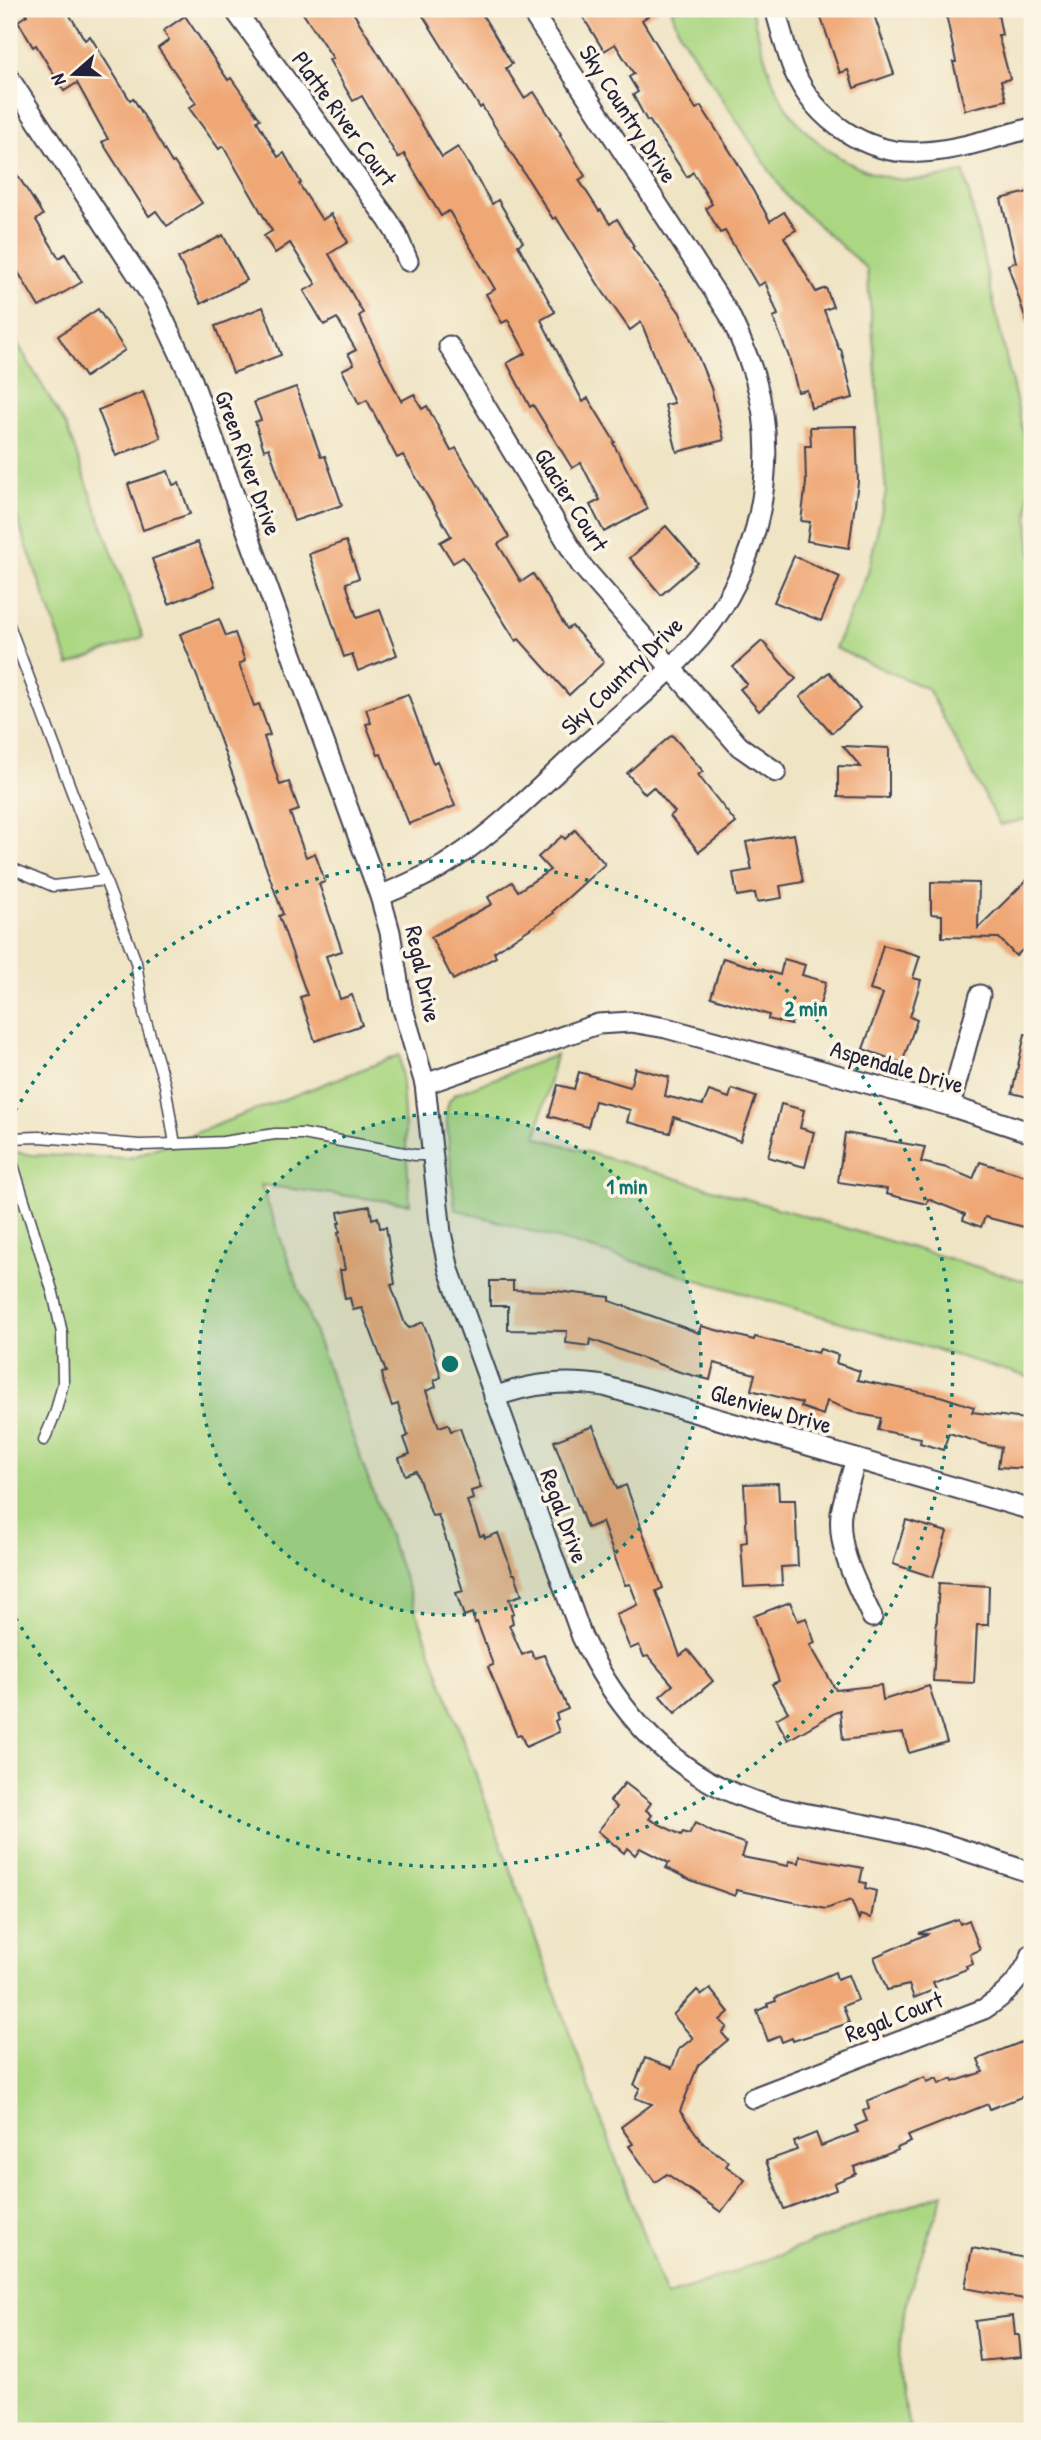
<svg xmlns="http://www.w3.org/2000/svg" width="1041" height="2440" font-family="'Patrick Hand',sans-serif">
	<rect width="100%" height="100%" fill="#fcf5e5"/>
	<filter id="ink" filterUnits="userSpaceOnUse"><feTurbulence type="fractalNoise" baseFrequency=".0143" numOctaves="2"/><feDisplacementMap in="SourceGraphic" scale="14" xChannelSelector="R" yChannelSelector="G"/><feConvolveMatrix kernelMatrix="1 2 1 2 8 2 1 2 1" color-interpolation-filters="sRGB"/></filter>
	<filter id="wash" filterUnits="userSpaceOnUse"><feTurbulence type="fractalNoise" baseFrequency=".00686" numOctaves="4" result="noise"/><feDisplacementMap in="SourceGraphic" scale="28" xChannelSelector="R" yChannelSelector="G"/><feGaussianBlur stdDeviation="1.57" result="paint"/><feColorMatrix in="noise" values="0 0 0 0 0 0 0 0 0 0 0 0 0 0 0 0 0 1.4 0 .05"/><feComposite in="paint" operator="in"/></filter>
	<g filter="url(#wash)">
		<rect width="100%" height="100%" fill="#efe4c4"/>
		<g fill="#abd783" stroke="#667c5f" stroke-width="2">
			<path d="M671,9h80c7,24 13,49 22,72 21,53 81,98 138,99 19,0 36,-4 53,-8l66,290c-1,33 -4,64 2,97v259l-32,7 -72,-136 -93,-41 33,-76 18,-80 -19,-223 -80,-72 -107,-163z"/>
			<polygon points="9,329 66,426 143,637 69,665 9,496"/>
			<path d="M400,1055l10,149 -149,-19 405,1112 278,-104c-28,80 -65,154 -32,238h-903v-1280l23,4 98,3z"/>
			<polygon points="556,1055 536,1137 1032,1283 1032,1378 455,1209 446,1114 449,1101 455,1094"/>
		</g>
		<g id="blocks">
			<g fill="#efa776">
				<polygon points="24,9 66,9 85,40 90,36 130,100 133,98 172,163 174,162 202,203 167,226 156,211 149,216 102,142 108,139 77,83 64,91 36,45 33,47 18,21 27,15"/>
				<polygon points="300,9 351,9 442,157 458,147 492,204 498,200 523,242 518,245 555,312 541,320 583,402 588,398 615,442 613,443 648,509 604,532 590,505 600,500 581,463 572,468 533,405 530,407 507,363 526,353 508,320 502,323 486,294 495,289 449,211 441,216 404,154 398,158 362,96 353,101 329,60 333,58"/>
				<polygon points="419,9 479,9 512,64 506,68 524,98 534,92 561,134 560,135 585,176 579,180 599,211 601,210 610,224 617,219 634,246 632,247 680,313 711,388 724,440 677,452 665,405 674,403 641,322 630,330 601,289 556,217 553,219 482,106 480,108"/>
				<polygon points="578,9 659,9 642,20 696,109 701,106 737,162 770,221 784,212 796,230 784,237 816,292 826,288 833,307 824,310 839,349 841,349 853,398 811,408 807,390 798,392 789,357 773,317 778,315 765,282 758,286 725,231 720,233 706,208 712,204 693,172 687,177 649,120 647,121 633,95 638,92 629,77 634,74 615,44 604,51"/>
				<polygon points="818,9 872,9 894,74 854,88 848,70 840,73"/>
				<polygon points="945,9 997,9 1002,35 998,35 1010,79 1001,81 1006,100 965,110 953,62 956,62"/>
				<polygon points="185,16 228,80 231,78 260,119 257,121 278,157 284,153 301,183 299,184 322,220 331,214 348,242 329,254 363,313 359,316 401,401 414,394 422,409 427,406 451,451 456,448 509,537 498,544 521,582 533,574 567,629 572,626 604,662 569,695 519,639 516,641 463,557 453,563 440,542 451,536 403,455 397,458 367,400 359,404 342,370 354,364 348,354 356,350 337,318 324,325 304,291 316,284 290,243 275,253 264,236 272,231 223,146 219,149 189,108 196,103 158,48 169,40 163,31"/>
				<polygon points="9,162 43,215 36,220 59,258 65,254 82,282 39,307 9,257"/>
				<polygon points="1032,191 1032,329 1029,329 1008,265 1016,262 1001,199"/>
				<polygon points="223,235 247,280 201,304 178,258"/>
				<polygon points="263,307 281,355 233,373 215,326"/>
				<polygon points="98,309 125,350 85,377 58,336"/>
				<polygon points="296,387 321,457 325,456 342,505 294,521 269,448 264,450 255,422 261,420 254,402"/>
				<polygon points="143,392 161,438 116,456 98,410"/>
				<polygon points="856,426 858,482 849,548 807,541 810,522 801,521 806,483 805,446 811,446 810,427"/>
				<polygon points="168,471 173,485 179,483 190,514 143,530 128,484"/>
				<polygon points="666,526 698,563 661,595 630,558"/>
				<polygon points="346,541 359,578 346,583 357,618 380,610 397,655 358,671 352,654 344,657 309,554"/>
				<polygon points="198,542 215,586 169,604 152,559"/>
				<polygon points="794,556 840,577 821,621 774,602"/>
				<polygon points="219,619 226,636 235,633 245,661 239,664 254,706 259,704 270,735 264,737 280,785 289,782 299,810 290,813 306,857 315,853 325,882 319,884 342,951 326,956 340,999 352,995 362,1025 315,1041 300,997 307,995 279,916 283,914 198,679 180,634"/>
				<polygon points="762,641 796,679 759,711 740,689 747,684 733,667"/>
				<polygon points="829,672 860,708 832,733 800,697"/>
				<polygon points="408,694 433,763 437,761 455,806 409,824 381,754 378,755 366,724 371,723 366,709"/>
				<polygon points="672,735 703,771 698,775 736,823 699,852 670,816 675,812 653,787 645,794 627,773"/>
				<polygon points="843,746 889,748 889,798 838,797 838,766 861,767"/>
				<polygon points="575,830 605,864 553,911 554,913 494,952 496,957 453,980 431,937 492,904 488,897 512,882 518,891 550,870 538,857 562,836 565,839"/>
				<polygon points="794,834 803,882 780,886 782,898 757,902 755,893 737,896 733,873 752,870 746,842"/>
				<polygon points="1032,875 1032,941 1016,956 999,938 942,937 942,915 931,914 931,882 979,883 978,928"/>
				<polygon points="883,945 920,956 913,978 921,980 910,1017 917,1020 902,1063 863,1049 883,994 870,990"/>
				<polygon points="723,958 780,975 784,959 805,965 802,975 826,982 817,1016 794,1010 791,1025 768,1019 769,1015 711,997"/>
				<polygon points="1025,1034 1032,1035 1032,1098 1012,1093"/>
				<polygon points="635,1068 669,1077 665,1096 703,1105 709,1091 729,1098 732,1089 756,1097 740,1141 674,1117 670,1133 627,1122 630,1110 595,1101 588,1127 549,1116 558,1085 574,1089 579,1072 630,1087"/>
				<polygon points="781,1104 804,1110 800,1128 814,1132 805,1167 768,1157"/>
				<polygon points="845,1133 925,1147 921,1162 947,1168 973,1179 980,1162 1032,1178 1032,1229 985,1217 981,1227 963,1220 965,1214 928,1199 927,1204 886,1194 887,1189 838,1182"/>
				<polygon points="370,1206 372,1219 378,1217 380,1228 386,1227 395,1284 391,1285 405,1324 409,1328 423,1322 431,1343 441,1377 434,1381 436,1387 426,1391 439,1427 448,1424 451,1431 460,1428 481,1488 471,1491 473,1499 467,1501 480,1536 484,1535 485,1538 498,1533 513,1574 515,1574 522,1595 509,1599 514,1613 511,1614 513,1623 509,1625 522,1655 531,1651 534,1658 544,1655 568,1709 556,1714 558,1719 555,1721 559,1732 526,1747 521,1735 517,1736 488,1667 493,1665 477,1622 475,1623 472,1613 464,1616 456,1593 463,1591 438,1515 432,1516 416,1471 405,1475 399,1458 410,1454 404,1438 408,1436 398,1404 392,1406 384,1384 382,1373 386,1372 362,1308 353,1310 350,1298 345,1299 340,1270 345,1270 338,1233 340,1232 338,1223 340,1223 338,1212"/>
				<polygon points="490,1281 513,1281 513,1290 555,1291 610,1297 610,1301 699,1333 701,1326 754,1340 755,1337 818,1353 820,1349 838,1355 836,1363 860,1371 857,1380 940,1396 974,1407 972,1412 1032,1420 1032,1469 998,1467 1001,1447 988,1445 949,1433 943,1450 920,1443 921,1438 878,1430 881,1418 860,1414 827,1401 823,1415 801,1407 802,1403 751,1390 755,1374 714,1363 710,1380 680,1372 590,1339 589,1346 566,1343 567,1331 508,1330 508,1306 490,1306"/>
				<polygon points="593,1426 617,1489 626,1485 663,1588 656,1591 680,1656 688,1650 713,1681 675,1713 660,1696 673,1685 648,1656 644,1657 639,1645 630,1649 616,1614 638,1605 630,1584 625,1585 602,1522 587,1528 554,1441"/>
				<polygon points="778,1483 779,1500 795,1500 798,1566 781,1567 782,1585 744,1587 741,1543 747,1542 744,1484"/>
				<polygon points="906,1520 947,1532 933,1577 893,1564"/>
				<polygon points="939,1583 989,1586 988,1625 977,1625 974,1683 933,1681"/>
				<polygon points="790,1602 798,1621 806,1618 815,1643 810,1645 836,1690 881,1685 883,1700 929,1686 947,1742 909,1753 903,1733 843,1740 840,1710 788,1740 776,1719 788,1712 772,1684 779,1681 754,1616"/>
				<polygon points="625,1783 651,1803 646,1810 652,1815 649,1819 681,1835 683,1832 689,1834 695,1823 712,1832 746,1844 742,1857 788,1866 789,1861 799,1863 800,1856 863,1868 860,1882 866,1883 865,1888 876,1891 871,1918 860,1915 859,1920 851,1900 826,1909 736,1890 735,1896 693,1881 666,1868 669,1863 640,1848 635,1855 627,1848 624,1853 598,1831 617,1807 610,1801"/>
				<polygon points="958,1919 960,1924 969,1920 980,1950 970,1954 973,1964 966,1966 967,1969 933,1982 936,1989 914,1998 909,1985 887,1990 874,1957 927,1934 919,1933"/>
				<polygon points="835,1972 837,1979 848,1975 858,2000 843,2006 849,2023 793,2041 792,2038 782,2042 780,2036 768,2041 757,2011 768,2006 767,2004 776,2001 775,1998"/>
				<polygon points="710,1989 729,2012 720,2020 727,2027 722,2033 728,2040 698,2065 680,2111 703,2143 729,2162 726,2166 745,2180 721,2212 667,2174 655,2182 629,2146 633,2144 621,2127 652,2104 635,2098 640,2088 634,2085 645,2058 672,2068 679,2049 693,2038 673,2015 697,1990 702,1995"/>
				<polygon points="1032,2038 1032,2093 990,2109 988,2104 908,2136 911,2142 897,2148 898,2150 854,2167 856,2174 834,2183 836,2190 784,2209 766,2161 797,2150 794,2142 816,2133 821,2146 858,2132 855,2126 867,2121 863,2111 869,2108 867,2101 925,2077 927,2082 937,2078 939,2084 952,2079 953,2082 983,2072 978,2059"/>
				<polygon points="972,2248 1031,2259 1024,2299 965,2288"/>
				<polygon points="1013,2316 1015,2335 1019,2335 1021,2357 980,2361 975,2321"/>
			</g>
		</g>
	</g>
	<g filter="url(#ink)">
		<use href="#blocks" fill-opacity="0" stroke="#413f50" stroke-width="2"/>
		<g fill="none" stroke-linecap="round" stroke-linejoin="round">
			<defs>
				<g id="service">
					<polyline points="9,625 136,962 144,1015 165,1085 175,1144"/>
					<polyline points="9,867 53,886 106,880"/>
					<polyline points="9,1138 40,1137 140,1145 175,1144 223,1142 275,1134 303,1134 415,1155 433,1155"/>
					<polyline points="9,1152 53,1293 62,1333 63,1383 55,1414 44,1440"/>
				</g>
				<g id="minor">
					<polyline points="234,9 388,220 396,233 408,261"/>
					<path d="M775,9c6,20 11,42 19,62 21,49 73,85 128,81 37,-2 74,-15 110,-24"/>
					<path d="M9,78l147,225 36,77 188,516 10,36 12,74 23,78 16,149 8,37 133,367c40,84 100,147 193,170 41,10 84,15 125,25 45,10 89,27 132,41"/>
					<polyline points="449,346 581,565 739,746 776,772"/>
					<path d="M380,896c26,-11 52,-22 75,-38 46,-31 85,-71 125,-108 40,-36 84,-71 120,-112 58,-69 81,-173 55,-260 -7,-22 -16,-43 -26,-64l-199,-305"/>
					<polyline points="425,1084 598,1024 631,1022 666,1028 950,1106 1032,1133"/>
					<polyline points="950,1106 980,995"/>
					<path d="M494,1397c38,-14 71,-17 110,-11l428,124"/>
					<path d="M856,1459c-5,18 -12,36 -15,54 -4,37 16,71 31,104"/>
					<path d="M753,2098l231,-89c22,-14 38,-30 48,-55"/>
				</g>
			</defs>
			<use href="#service" stroke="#413f50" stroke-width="13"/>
			<use href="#minor" stroke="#413f50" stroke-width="23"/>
			<use href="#service" stroke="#fff" stroke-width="10"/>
			<use href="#minor" stroke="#fff" stroke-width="19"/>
		</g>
	</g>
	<circle cx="450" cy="1364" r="251" fill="#0f766e" fill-opacity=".12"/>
	<g fill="none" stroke="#0f766e" stroke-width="3.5" stroke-dasharray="3.5 7">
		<circle cx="450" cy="1364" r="251"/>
		<path d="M10 1120A503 503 0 1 1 10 1608"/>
	</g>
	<g text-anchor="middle" stroke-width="7" stroke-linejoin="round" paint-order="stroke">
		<g font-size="24" fill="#22223b" stroke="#fcf5e5">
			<text transform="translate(628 114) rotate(57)" y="8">Sky Country Drive</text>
			<text transform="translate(344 119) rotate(54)" y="8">Platte River Court</text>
			<text transform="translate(248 463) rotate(70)" y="8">Green River Drive</text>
			<text transform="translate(571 500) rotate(58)" y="8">Glacier Court</text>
			<text transform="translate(622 676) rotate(-44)" y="8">Sky Country Drive</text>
			<text transform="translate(423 974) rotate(78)" y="8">Regal Drive</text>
			<text transform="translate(897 1067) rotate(16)" y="8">Aspendale Drive</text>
			<text transform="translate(771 1409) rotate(16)" y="8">Glenview Drive</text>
			<text transform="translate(564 1516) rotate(70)" y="8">Regal Drive</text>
			<text transform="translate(894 2017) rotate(-21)" y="8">Regal Court</text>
		</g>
	</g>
	<circle cx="450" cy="1364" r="10" fill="#0f766e" stroke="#fcf5e5" stroke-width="3.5"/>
	<g font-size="21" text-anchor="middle" font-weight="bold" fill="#0f766e" stroke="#fcf5e5" stroke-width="7" stroke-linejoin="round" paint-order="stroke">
		<text x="806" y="1016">2 min</text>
		<text x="627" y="1194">1 min</text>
	</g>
	<rect width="1041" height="2440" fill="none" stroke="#fcf5e5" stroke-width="35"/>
	<g transform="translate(74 74) rotate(250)" stroke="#fcf5e5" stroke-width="5" paint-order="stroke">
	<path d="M0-5L12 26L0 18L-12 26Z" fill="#22223b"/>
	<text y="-10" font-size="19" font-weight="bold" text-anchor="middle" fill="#22223b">N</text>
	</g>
</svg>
